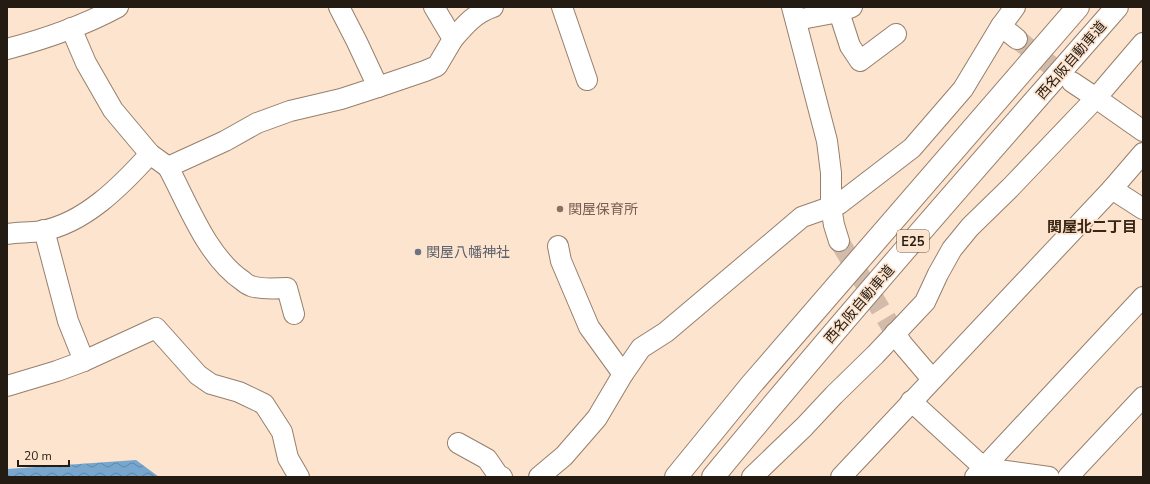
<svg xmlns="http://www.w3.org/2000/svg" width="1150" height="484" font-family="'Nunito Sans','Noto Sans JP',sans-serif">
	<defs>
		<pattern id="water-waves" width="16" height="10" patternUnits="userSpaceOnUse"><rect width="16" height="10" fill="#77a6cf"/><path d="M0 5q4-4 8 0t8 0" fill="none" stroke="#6186a7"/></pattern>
	</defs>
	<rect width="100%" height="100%" fill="#fde4ce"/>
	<polygon fill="url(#water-waves)" points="136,460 159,477 7,477 7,469"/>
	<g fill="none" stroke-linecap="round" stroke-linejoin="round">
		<g stroke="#d2bca9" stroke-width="20" stroke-dasharray="20 10" stroke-linecap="butt">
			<polyline points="1017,39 1072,82"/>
			<polyline points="839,241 895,333"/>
		</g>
		<defs>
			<g id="minor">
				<polyline points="562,7 587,80"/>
				<polyline points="792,7 827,141 831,173 831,207 834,225 839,241"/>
				<polyline points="839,12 850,46 860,61 896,34"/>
				<polyline points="796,20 839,12 852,7"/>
				<polyline points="1001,26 1017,39"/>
				<polyline points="71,28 86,63 113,110 150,154 168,167 225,141 257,123 290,111 341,99 378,87 357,42 339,7"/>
				<path d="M453,39c12,-14 22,-26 40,-32"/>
				<polyline points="1143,43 1096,98 1143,131"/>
				<path d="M7,49c38,-10 76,-23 111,-42"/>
				<polyline points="378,87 425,71 437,66 453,39 434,7"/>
				<path d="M168,167c20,37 39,90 75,114 2,2 5,4 8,5 11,4 25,2 36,2l7,26"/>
				<polyline points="1112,189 1143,209"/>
				<polyline points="44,230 68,321 84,361"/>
				<path d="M7,234c11,-2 23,-1 34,-3 43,-7 81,-46 109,-77"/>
				<polyline points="558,246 561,261 589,327 623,374"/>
				<polyline points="895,333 903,345 932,379"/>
				<polyline points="7,386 57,371 84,361 156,328 198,375 211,384 239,392 264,404 282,432 288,458 299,477"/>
				<polyline points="911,401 984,468 1049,477"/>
				<polyline points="458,443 487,459 498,475 502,477"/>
				<polyline points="539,477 564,456 597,418 623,374 641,348 666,332 802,217 839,204 912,148 963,89 1001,26 1015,7"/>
				<polyline points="752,477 804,427 834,395 875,355 925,302 938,274 952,249 970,227 1010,188 1096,98 1072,82"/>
				<polyline points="841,477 1112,189 1143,153"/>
				<polyline points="975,477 1143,297"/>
				<polyline points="1068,477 1143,397"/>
			</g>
			<g id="motorway">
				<polyline points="676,477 751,385 1078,7"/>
				<path d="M713,477c131,-159 268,-315 404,-470"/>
			</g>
		</defs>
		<use href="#minor" stroke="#967f6c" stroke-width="22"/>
		<use href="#motorway" stroke="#967f6c" stroke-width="24"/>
		<use href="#minor" stroke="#fff" stroke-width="20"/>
		<use href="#motorway" stroke="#fff" stroke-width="22"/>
	</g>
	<circle fill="#8d6e63" stroke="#fde4ce" stroke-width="1.5" cx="560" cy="209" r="4"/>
	<circle fill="#6b7280" stroke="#fde4ce" stroke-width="1.5" cx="418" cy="252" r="4"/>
	<g text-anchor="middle" stroke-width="3.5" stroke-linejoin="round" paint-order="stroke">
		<rect fill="#fde4ce" stroke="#65574b" stroke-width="1" x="897" y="230" width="32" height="22" rx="3"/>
		<g font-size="13" font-weight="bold" fill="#241b13">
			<text x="913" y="246">E25</text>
		</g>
		<g font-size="14" fill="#241b13" stroke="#fde4ce">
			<text transform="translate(1071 60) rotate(-49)" y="5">西名阪自動車道</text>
			<text transform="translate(859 304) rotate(-49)" y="5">西名阪自動車道</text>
		</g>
		<g font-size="14" fill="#785e54" stroke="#fde4ce" text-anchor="start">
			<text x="568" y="214">関屋保育所</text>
		</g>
		<g font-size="14" fill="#5b616d" stroke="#fde4ce" text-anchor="start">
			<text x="426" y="257">関屋八幡神社</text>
		</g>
		<g font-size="15" font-weight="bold" fill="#392615" stroke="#fde4ce">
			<text x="1092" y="232">関屋北二丁目</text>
		</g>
	</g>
	<rect width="1150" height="484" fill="none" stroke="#241b13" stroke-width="16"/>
	<path d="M18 460v6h51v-6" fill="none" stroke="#241b13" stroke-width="2"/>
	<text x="24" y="460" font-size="12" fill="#241b13" stroke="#fde4ce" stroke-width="3" paint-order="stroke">20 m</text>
</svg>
